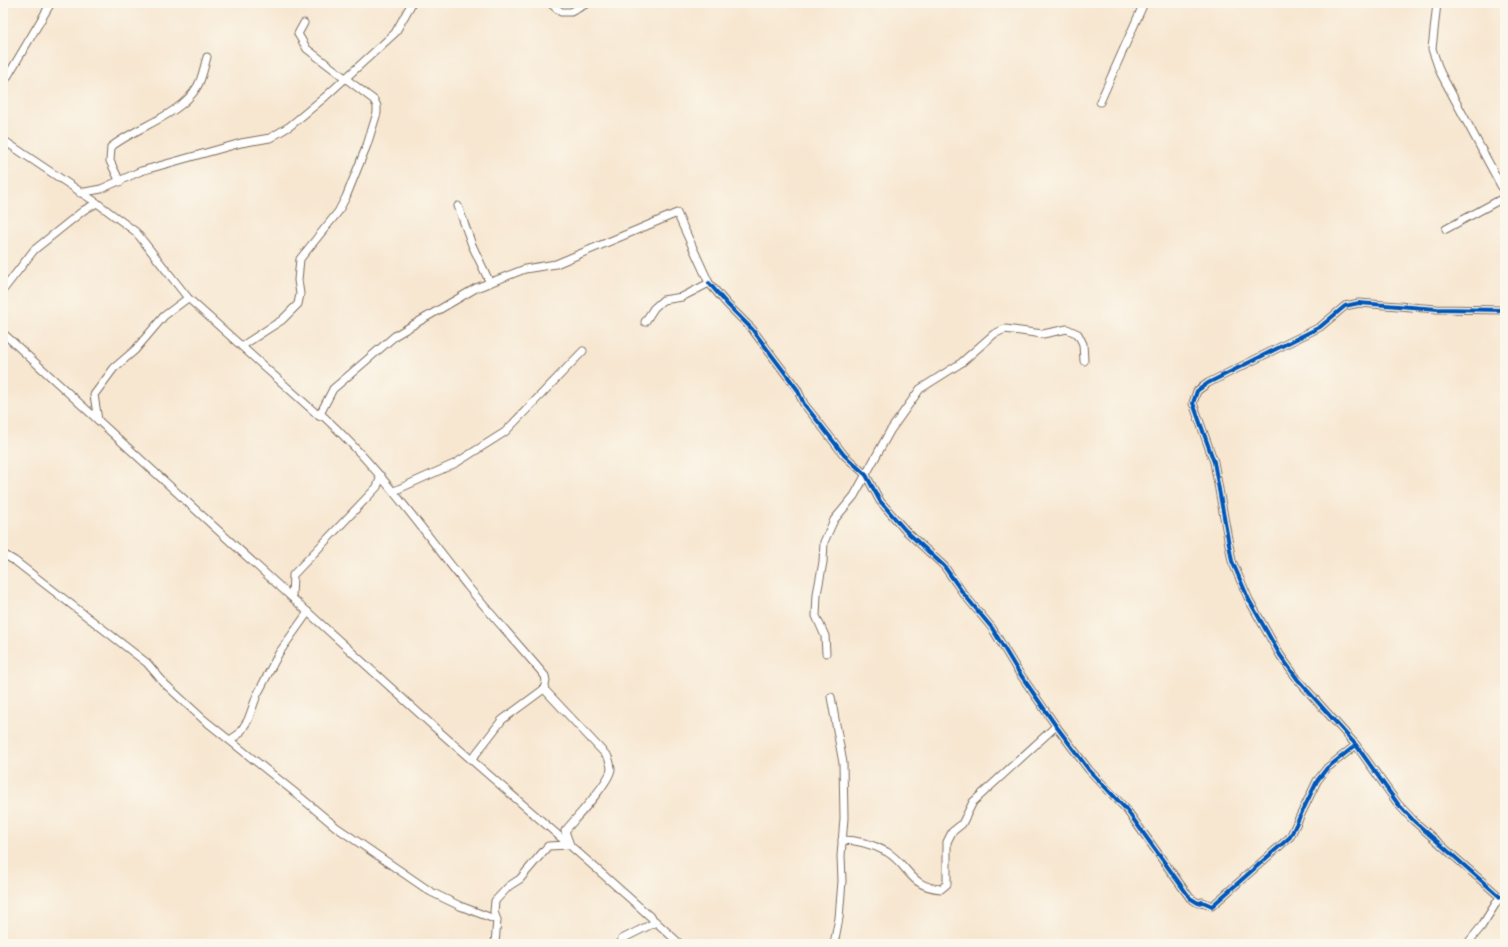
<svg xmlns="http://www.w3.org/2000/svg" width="1508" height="947" font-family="Caveat,sans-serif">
	<rect width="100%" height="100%" fill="#fbf7ec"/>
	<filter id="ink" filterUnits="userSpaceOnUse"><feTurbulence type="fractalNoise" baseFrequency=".025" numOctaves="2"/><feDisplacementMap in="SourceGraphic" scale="8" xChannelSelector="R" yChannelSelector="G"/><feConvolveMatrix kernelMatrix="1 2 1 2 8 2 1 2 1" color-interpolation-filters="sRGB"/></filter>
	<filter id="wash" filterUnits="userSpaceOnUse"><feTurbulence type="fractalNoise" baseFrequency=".012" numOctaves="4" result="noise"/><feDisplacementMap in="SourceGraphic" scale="16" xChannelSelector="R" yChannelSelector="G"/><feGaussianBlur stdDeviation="0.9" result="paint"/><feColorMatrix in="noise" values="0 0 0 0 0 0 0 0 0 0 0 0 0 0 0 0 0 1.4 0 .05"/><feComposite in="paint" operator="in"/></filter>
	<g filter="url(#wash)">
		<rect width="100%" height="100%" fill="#f7e7d1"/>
	</g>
	<g filter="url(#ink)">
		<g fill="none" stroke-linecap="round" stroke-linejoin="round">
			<defs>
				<g id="street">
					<polyline points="550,3 561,12 571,12 588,3"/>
					<polyline points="1437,3 1432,49 1440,72 1505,193"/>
					<polyline points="3,84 51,3"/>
					<polyline points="1100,102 1144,3"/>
					<path d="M3,140l94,63 39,29 52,66 131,118 2,-2c57,52 100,114 148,174 25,30 51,58 76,88l1,5 -2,8 -42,31 -30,39"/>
					<path d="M120,182l-10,-21 1,-14c25,-20 70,-32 86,-60 5,-8 7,-20 10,-30"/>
					<polyline points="80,193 101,189 141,171 241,143 270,138 290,126 325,97 395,33 412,3"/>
					<polyline points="458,206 472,245 490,283"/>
					<polyline points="1446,229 1505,197"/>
					<polyline points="709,283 727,304 752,329 797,389 804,404 820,424 844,455 866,475 880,501 905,530 944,566 963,593 992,628 1016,668 1056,726 1089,770 1126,809 1190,898 1198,903 1203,902 1212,906 1290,837 1317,781 1327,768 1356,745"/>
					<polyline points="3,290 34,250 84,210 97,203"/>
					<polyline points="1505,310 1437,309 1359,303 1345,306 1320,327 1208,383 1197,391 1193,403 1214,462 1232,561 1249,600 1280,655 1298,680 1356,745 1398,804 1414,821 1500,897 1505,898"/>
					<path d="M3,333c143,131 286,263 430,393 82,73 167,143 247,218"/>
					<polyline points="242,346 282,320 298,304 300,294 298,280 300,259 338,212 346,197 367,145 377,113 377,106 374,100 307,49 298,34 304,23"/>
					<polyline points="319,416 333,389 396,335 476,288 525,269 556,264 677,213 709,283 682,297 663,300 654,308 645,322"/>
					<polyline points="98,420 94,395 114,368 135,350 164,316 188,298"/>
					<polyline points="394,491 456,463 505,432 583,351"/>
					<polyline points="3,554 15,561 147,663 165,684 203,719 293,791 336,827 431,892 460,906 497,920"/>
					<polyline points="292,597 293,575 377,487 381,476"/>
					<polyline points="826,653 825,636 816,616 817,594 823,562 824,542 834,520 854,496 890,431 920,389 961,363 994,334 1005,329 1043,334 1067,329 1078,334 1083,344 1084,361"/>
					<polyline points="831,697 843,763 844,818 841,856 842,881 839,918 834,944"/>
					<polyline points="230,740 239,734 248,720 257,695 279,653 308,612"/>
					<path d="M842,840c15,0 32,5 45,12 22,13 22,35 54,37l6,-5v-42l5,-10 10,-8 11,-22 83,-76"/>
					<path d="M495,944l2,-24 -3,-8 1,-11 14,-15 11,-7 28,-33 22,-1 -5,-14c10,-12 45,-49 46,-62 0,-4 -2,-9 -3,-12l-64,-68"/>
					<polyline points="620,944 622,939 656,922"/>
					<polyline points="1467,944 1481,927 1500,897"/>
				</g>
			</defs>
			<use href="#street" stroke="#7d6c5d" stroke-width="9"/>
			<use href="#street" stroke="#fff" stroke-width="7"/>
			<defs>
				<g id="cycleway">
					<polyline points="709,283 727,304 752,329 797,389 804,404 820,424 844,455 866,475 880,501 905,530 944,566 963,593 992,628 1016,668 1056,726 1089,770 1126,809 1190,898 1198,903 1203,902 1212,906 1290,837 1317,781 1327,768 1356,745"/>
					<polyline points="1505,310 1437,309 1359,303 1345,306 1320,327 1208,383 1197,391 1193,403 1214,462 1232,561 1249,600 1280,655 1298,680 1356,745 1398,804 1414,821 1500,897 1505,898"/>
				</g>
			</defs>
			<use href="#cycleway" stroke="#fbf7ec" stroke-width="6"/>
			<use href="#cycleway" stroke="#0057b8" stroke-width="4"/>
		</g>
	</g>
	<rect width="1508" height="947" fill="none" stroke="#fbf7ec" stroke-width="16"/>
</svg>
